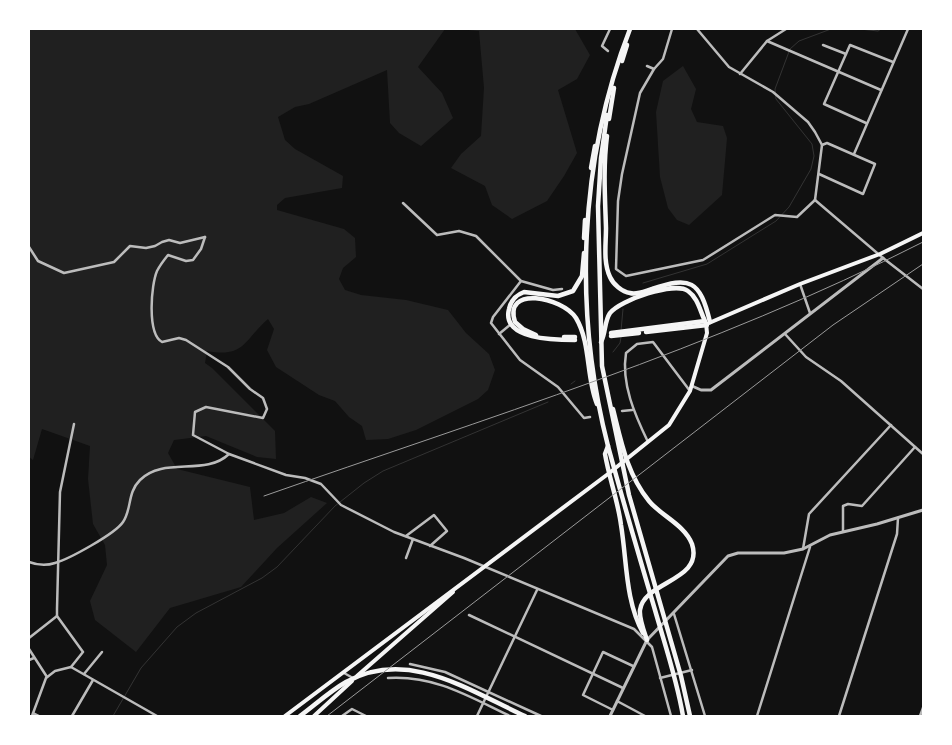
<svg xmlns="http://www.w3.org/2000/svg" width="952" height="745" font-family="'Golos Text',sans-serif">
	<rect width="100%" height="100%" fill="#111"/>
	<g fill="#202020">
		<path d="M29,29h416l-27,38 24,26 11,25 -32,28 -22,-13 -9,-10 -3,-53 -78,34 -14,3 -17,10 7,23 10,9 48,27 -1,12 -57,10 -8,7v5l67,19 11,9 1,19 -13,11 -4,11 6,11 16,5 45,5 42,10 18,23 23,21 6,16 -7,20 -10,9 -62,31 -28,9 -22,1 -4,-14 -13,-9 -14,-16 -16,-6 -43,-28 -9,-17 7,-21 -6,-10c-25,22 -23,39 -61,32l-2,12 7,5 63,63 1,28 -19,-2 -51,-21 -32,4 -6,13 9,16 73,18 4,33 30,-7 27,-16 16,6 -50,45 -36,39 -71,21 -34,44 -41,-32 -5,-19 17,-36 -2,-20 -12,-21 -5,-45 2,-33 -48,-17 -9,31 -4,-3z"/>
		<polygon points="458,29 575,29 590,55 577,79 558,90 577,153 564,176 547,201 512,219 492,205 485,186 451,168 461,154 481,136 484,88 479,31"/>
		<polygon points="683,66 696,89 691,109 697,122 723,126 727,138 722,195 689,225 677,220 668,208 660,177 656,112 663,81"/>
	</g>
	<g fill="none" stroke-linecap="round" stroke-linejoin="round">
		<g stroke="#333" stroke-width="1">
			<polyline points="860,29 878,31 881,29"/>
			<polyline points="643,283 707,264 776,221 789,207 811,169 814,156 812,144 776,99 775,89 790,49 799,41 831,29"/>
			<polyline points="621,331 623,309"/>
			<polyline points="613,352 620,343 621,337"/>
			<polyline points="571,384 575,381"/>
			<polyline points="113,716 141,668 177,627 196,613 262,578 277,567 335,506 364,483 383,471 548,402"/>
		</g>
		<g stroke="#bcbcbc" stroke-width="2.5">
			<polyline points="697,29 729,67 773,92 808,122 815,132 822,145 815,200"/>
			<polyline points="767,41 881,90"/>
			<polyline points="823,45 846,54"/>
			<polyline points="608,51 602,46 610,29"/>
			<polyline points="647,66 654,69 640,93 622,174 618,201 616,269 626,276 703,260 775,215 797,217 815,200"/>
			<polyline points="654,69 663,59 672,29"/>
			<polyline points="740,74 767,41 786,29"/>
			<polyline points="866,123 824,104 850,45 893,62"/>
			<polyline points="854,154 908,29"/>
			<polyline points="819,174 863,194 875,164 827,143 822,145"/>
			<polyline points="815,200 883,258 923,289"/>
			<polyline points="403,203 437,235 459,231 476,236 521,281 553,290 562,289"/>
			<path d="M205,237l-4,12 -8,11 -7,1 -18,-6c-4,5 -8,10 -11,16 -6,14 -10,63 5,71l17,-4 7,2 42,27 22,22 13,9 4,11 -4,9 -57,-11 -11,5 -2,23 36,19 57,21 19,3 16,6 20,21 53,27 70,26 170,71 18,18 19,69"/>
			<polyline points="29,247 38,261 64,273 114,262 130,246 146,248 155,246 162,242 169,240 180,243 205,237"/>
			<polyline points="521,281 493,317 491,323 520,360 558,387 584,418 590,417"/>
			<polyline points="800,284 810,313"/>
			<polyline points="499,334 511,324"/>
			<polyline points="785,334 806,357 841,381 923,454"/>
			<polyline points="622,411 632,410"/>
			<path d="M648,442c-13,-27 -27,-58 -22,-89l11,-9 16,-2 37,49"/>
			<polyline points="843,531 843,506 848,504 862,506 915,447"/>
			<polyline points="406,536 434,515 447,531 430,546"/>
			<polyline points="803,549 809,514 891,425"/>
			<polyline points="406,558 413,539"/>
			<path d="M29,562c8,3 17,4 26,1 14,-4 60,-29 68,-41 9,-13 4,-29 17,-42 24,-24 65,-3 89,-26"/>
			<polyline points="674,614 705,716"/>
			<polyline points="469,615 623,688"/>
			<polyline points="29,638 57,616"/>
			<polyline points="29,649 47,677"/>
			<polyline points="29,660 34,658"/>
			<polyline points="410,664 445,672 541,716"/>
			<polyline points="71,667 83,652 57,616 57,609 60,492 74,424"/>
			<polyline points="344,673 353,678"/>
			<polyline points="84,674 102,652"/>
			<path d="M388,678c47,-3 82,19 122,38"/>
			<polyline points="660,678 692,670"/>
			<polyline points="617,701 645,716"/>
			<polyline points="613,710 583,695 603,652 633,666"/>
			<polyline points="33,713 39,716"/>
			<polyline points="32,716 46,678 55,671 71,667 157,716"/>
			<polyline points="72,716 93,680"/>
			<polyline points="342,716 352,709 366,716"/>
			<polyline points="477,716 537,590"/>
			<polyline points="757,716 810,547"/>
			<polyline points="839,716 897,534 898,518"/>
			<polyline points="920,716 923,708"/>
		</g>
		<g stroke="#bcbcbc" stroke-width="3">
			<polyline points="692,386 701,390 711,390 883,258"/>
			<polyline points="610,716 647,640 728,556 738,553 784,553 803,549 830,535 877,524 923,510"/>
		</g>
		<g stroke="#f5f5f5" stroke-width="4">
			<polyline points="709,323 800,284 880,254 923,233"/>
			<polyline points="357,676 453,592"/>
			<polyline points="285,716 608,474 669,425 690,391 707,333 706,323"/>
			<polyline points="314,716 352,681"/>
		</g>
		<g stroke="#f5f5f5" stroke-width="4.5">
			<path d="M630,29c-51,131 -57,281 -22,417 15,55 31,110 47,164 10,35 22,70 28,106"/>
			<polyline points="622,61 627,45"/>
			<polyline points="607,115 601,158 598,206 602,366 629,495 681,676 690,716"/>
			<polyline points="609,119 614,88"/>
			<path d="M607,136c-4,32 -2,61 -1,92 0,16 -3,34 4,49 3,7 12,15 20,16 7,2 15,-2 22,-4 38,-13 48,-9 58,33"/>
			<polyline points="591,168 595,146"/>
			<polyline points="584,238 585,220"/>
			<polyline points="646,332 707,325"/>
			<path d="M536,335l-13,-6 -8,-7c-12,-37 47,-25 61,-4 15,25 10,60 21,86"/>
			<polyline points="611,336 639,333"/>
			<polyline points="564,337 575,337"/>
			<path d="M575,340c-19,0 -74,0 -66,-31 2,-9 7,-14 15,-17l34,4 15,-5 9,-15 2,-23"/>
			<path d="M601,342c5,-9 3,-20 9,-29 10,-13 65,-32 78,-22 10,7 12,20 17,30l-94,12"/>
			<path d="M613,409c8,32 14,65 36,92 11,14 36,24 43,43 12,37 -48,37 -52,66 -1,9 4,21 7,30"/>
			<path d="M608,446l-3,8c4,24 13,47 16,71 6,36 4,75 22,108"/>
			<path d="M300,716c15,-11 30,-25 46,-34 62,-34 122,8 179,34"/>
		</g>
		<g stroke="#9a9a9a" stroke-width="1">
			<path d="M264,496c222,-78 449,-147 659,-254"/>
			<polyline points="327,716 833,325 923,264"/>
		</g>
	</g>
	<rect width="952" height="745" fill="none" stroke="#ffffff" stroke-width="60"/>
</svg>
